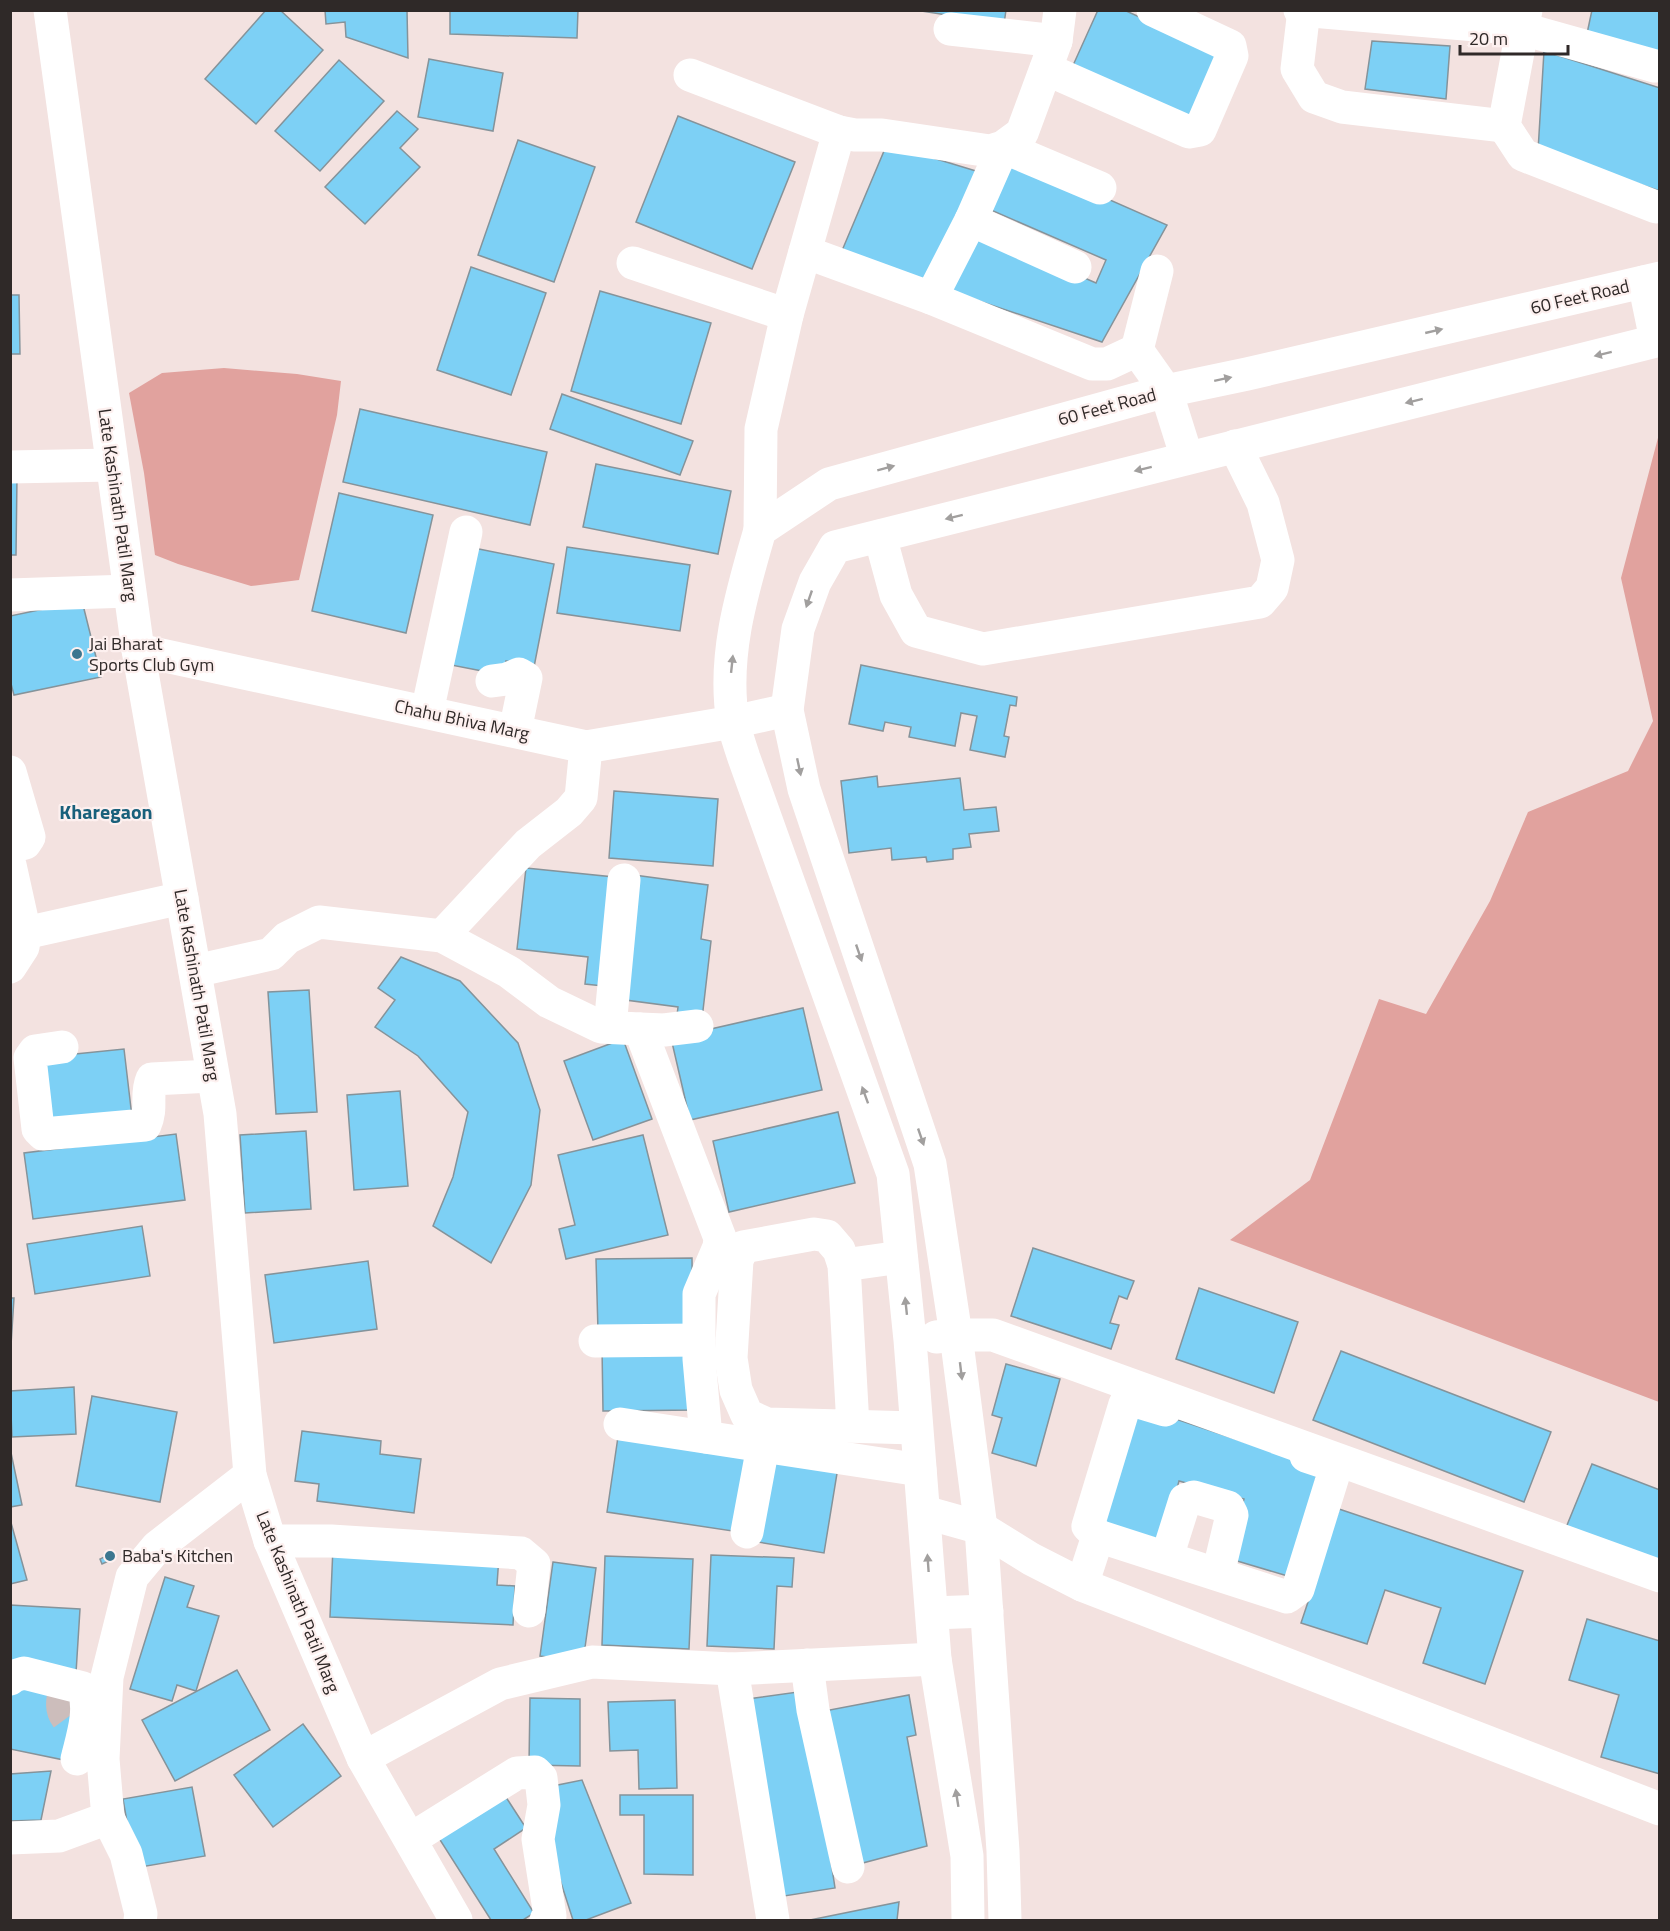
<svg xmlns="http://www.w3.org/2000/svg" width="1670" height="1931" font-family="'Titillium Web',sans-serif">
	<rect width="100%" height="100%" fill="#f3e2e0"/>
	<g fill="#e1a29e">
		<polygon points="224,368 297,374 341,381 337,415 299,580 251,586 178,564 155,555 144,473 129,393 162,373"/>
		<polygon points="1659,434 1660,1402 1659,1402 1230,1240 1310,1180 1379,999 1426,1014 1490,901 1528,812 1628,771 1653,721 1621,578"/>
	</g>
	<g fill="#7dd0f5" stroke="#85939a" stroke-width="1.5">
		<polygon points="266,10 280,10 323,50 256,124 205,79"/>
		<polygon points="325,10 407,10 408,58 346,37 345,22 326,24"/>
		<polygon points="450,10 578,10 577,38 450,34"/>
		<polygon points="915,10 1006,10 1004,24"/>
		<polygon points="1098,10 1124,10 1224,55 1192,127 1070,72"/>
		<polygon points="1592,10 1660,10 1660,60 1585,43"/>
		<polygon points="1372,41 1450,46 1446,99 1365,89"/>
		<polygon points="1544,51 1660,88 1660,191 1538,151"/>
		<polygon points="429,59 503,73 493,131 418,117"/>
		<polygon points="339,60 384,101 320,171 275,131"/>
		<polygon points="397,111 418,129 400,148 420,167 365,224 325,187"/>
		<polygon points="678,116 795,162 752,269 636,222"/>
		<polygon points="518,140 595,167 554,282 478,255"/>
		<polygon points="887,144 976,171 930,284 841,253"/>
		<polygon points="1010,156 1167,225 1102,342 946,290 970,228 1096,283 1106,260 984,207"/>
		<polygon points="471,267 546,293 511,395 437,370"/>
		<polygon points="600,291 711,323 681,424 571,391"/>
		<polygon points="10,295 19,295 20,354 10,354"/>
		<polygon points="562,394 693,441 680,475 550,429"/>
		<polygon points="360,409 547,452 530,525 343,482"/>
		<polygon points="596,464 731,491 718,554 583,527"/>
		<polygon points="10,477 17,477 16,555 10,555"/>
		<polygon points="339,493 433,515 406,633 312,611"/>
		<polygon points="567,547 690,565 680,631 557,613"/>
		<polygon points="474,548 554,564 534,667 506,661 503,675 451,665"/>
		<polygon points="82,601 101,677 14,695 10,680 10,616"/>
		<polygon points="861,665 1017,697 1016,706 1010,705 1004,736 1009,737 1005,757 970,750 977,716 961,713 955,746 909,737 911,727 885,722 883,731 849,724"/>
		<polygon points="877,776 878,787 960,778 964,810 996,807 999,831 969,834 971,847 953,849 953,859 927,862 926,857 892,860 891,848 849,853 841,781"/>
		<polygon points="614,791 718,799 713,866 609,858"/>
		<polygon points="526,868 614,877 603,986 585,984 588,957 517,949"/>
		<polygon points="634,875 708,885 701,939 711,941 702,1019 677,1015 678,1007 618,999"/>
		<polygon points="401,957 460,981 518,1043 540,1110 531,1185 491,1263 433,1226 453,1177 468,1112 418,1056 375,1027 395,1000 378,988"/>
		<polygon points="309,990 317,1112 276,1114 268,992"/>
		<polygon points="803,1008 822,1090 690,1120 671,1038"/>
		<polygon points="623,1039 652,1119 593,1140 564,1061"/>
		<polygon points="124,1049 132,1117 43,1126 36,1058"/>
		<polygon points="400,1091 408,1186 354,1190 347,1095"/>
		<polygon points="838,1112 855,1183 729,1212 713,1141"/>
		<polygon points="306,1131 311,1209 245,1213 240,1135"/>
		<polygon points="176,1134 185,1200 33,1219 24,1153"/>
		<polygon points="643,1135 668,1235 566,1259 559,1229 575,1225 558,1155"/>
		<polygon points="142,1226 150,1276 35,1294 27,1244"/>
		<polygon points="1033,1248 1134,1281 1127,1299 1119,1296 1110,1323 1119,1325 1111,1349 1011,1316"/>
		<polygon points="692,1258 693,1330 598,1331 596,1259"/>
		<polygon points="368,1261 377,1329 274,1343 265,1275"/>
		<polygon points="1199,1288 1298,1322 1274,1393 1176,1359"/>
		<polygon points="10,1298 14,1298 10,1361"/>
		<polygon points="695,1346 696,1410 603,1411 602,1347"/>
		<polygon points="1341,1351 1551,1432 1524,1502 1313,1420"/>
		<polygon points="1006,1364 1060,1379 1036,1466 992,1453 1002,1418 992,1415"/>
		<polygon points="74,1387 76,1434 12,1437 10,1391"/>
		<polygon points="92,1396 177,1412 160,1502 76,1486"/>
		<polygon points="1140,1407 1319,1467 1291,1577 1227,1558 1244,1499 1179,1481 1163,1541 1102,1522"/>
		<polygon points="619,1430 751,1450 739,1532 607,1512"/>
		<polygon points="302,1431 381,1441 380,1454 421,1459 414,1513 317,1501 319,1484 295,1481"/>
		<polygon points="10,1448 22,1505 10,1507"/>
		<polygon points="767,1449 839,1461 824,1553 752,1541"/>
		<polygon points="1592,1464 1660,1490 1660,1567 1565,1530"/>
		<polygon points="1339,1509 1523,1571 1485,1684 1423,1663 1441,1608 1385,1590 1367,1644 1301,1623"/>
		<polygon points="10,1519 27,1580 10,1584"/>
		<polygon points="333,1547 499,1556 497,1585 515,1586 513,1625 330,1617"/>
		<polygon points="112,1553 113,1559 102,1564 100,1559"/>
		<polygon points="711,1555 794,1558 792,1587 777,1586 774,1649 707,1646"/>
		<polygon points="605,1556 693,1559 689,1649 602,1645"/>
		<polygon points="553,1562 596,1568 583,1662 540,1656"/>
		<polygon points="165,1577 194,1586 187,1607 219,1616 196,1691 177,1685 172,1701 130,1689"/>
		<polygon points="10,1605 80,1609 76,1673 10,1669"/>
		<polygon points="1587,1619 1660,1641 1660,1774 1601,1757 1619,1695 1569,1680"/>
		<polygon points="237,1670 270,1730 175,1781 142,1720"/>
		<polygon points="21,1676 82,1691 64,1760 10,1749 10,1689"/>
		<polygon points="805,1691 835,1888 778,1897 748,1699"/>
		<polygon points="909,1695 916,1735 907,1737 927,1846 859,1864 819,1712"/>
		<polygon points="530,1698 580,1699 580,1766 529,1765"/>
		<polygon points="675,1700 677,1788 639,1789 638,1750 610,1751 608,1702"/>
		<polygon points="303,1724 341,1776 273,1827 234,1775"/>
		<polygon points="51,1771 41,1820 10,1821 10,1774"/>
		<polygon points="582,1780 631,1903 586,1920 573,1920 545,1833 553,1786"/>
		<polygon points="192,1787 205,1856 135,1868 123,1799"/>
		<polygon points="502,1791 526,1828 494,1849 534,1913 523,1920 491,1920 435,1832"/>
		<polygon points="620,1795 693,1795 693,1875 644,1874 644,1815 620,1815"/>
		<polygon points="899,1902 897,1920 810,1920"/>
	</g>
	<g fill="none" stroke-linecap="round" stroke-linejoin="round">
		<path stroke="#ccbdbb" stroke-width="33" stroke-dasharray="33 16" stroke-linecap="butt" d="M65,1686c-4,22 -5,27 12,42"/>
		<g stroke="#fff" stroke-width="33">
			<polyline points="50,10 138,650 220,1114 250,1475 270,1541 363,1758 456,1920"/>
			<polyline points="1300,10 1523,29 1655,66"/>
			<polyline points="1304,10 1297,69 1314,97 1342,107 1504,126"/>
			<polyline points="1526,10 1504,126 1523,155 1656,207"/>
			<polyline points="950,29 1056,41"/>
			<polyline points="1046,69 1189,132 1200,130 1232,56 1230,46 1153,10"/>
			<polyline points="690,75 839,132 787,315 761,429 760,530"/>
			<polyline points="839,132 855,135 882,135 990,151 1003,147 1022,133 1056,41 1060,10"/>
			<polyline points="971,220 1075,267"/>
			<polyline points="805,252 931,298 971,220 1003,147 1100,188"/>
			<polyline points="633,263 787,315"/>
			<polyline points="1157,271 1137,350 1166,391 1187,458"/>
			<polyline points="1644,282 1656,340"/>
			<polyline points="931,298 1092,364 1107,364 1137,350"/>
			<polyline points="10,467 112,465"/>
			<polyline points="880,536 896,595 916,631 983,649 1260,602 1272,588 1278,560 1263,503 1235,446"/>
			<polyline points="10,595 129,591"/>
			<polyline points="138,650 586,747 733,722 787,710"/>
			<polyline points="492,681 507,679 519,674 526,678 515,731"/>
			<polyline points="427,712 466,532"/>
			<polyline points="10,772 29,837 25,843 10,847"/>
			<polyline points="10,865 25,933 23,947 10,967"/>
			<polyline points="25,933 182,898"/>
			<polyline points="442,936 528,844 569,812 581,798 586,747"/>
			<polyline points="195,971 271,954 287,938 319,922 442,936 509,972 549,1002 601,1027 640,1029 720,1238 719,1247 699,1294 699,1359 706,1437"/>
			<polyline points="610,1027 624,880"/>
			<polyline points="640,1029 664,1030 697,1026"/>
			<path d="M62,1047l-27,4 -5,7 8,71 5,5 102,-9c8,-18 0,-30 7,-46l60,-3"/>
			<polyline points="844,1265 901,1257"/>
			<polyline points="936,1337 956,1335 993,1335 1660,1576"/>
			<polyline points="595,1341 699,1340"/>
			<polyline points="620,1424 920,1470"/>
			<polyline points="853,1426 844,1265 839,1250 827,1236 814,1234 743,1247 737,1260 731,1358 736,1390 747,1415 767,1424 916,1428"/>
			<polyline points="924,1512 981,1528 1031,1559 1082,1585 1660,1809"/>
			<polyline points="747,1532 763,1446"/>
			<polyline points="1098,1536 1287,1597 1298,1589 1334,1473 1327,1463 1306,1456"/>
			<polyline points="270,1541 331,1541 521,1553 534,1564 529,1611"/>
			<polyline points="1167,1557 1185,1500 1194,1497 1228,1507 1232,1515 1218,1574"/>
			<polyline points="1082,1585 1098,1536 1088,1526 1125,1404 1135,1401 1165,1410"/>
			<polyline points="932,1613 987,1611"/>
			<polyline points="807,1665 813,1710 848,1867"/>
			<polyline points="732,1669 773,1920"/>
			<path d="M10,1679l4,-3 10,-3 59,15c9,22 -1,50 -6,71"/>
			<polyline points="363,1758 500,1684 592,1662 732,1669 935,1659"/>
			<polyline points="108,1818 126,1854 141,1914 140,1920"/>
			<polyline points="10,1838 59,1836 108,1818 103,1759 107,1677 132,1577 157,1547 250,1475"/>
			<polyline points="411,1839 517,1773 535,1772 541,1778 544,1805 538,1839 550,1916 546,1920"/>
			<path d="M968,1920l-1,-64 -32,-197 -25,-319 -17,-166 -149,-416c-4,-12 -8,-24 -11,-36 -11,-65 9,-130 27,-192l69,-46 337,-93 81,-17 413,-96"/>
			<polyline points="1005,1920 1003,1851 981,1528 956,1335 930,1164 804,789 787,710 798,629 815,582 835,547 1660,340"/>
		</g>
	</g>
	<defs><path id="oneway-solid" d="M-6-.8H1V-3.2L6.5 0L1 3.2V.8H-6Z" transform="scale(1.5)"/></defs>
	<g fill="#a19f9e">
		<use href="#oneway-solid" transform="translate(1434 331) rotate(-13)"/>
		<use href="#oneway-solid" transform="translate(1603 354) rotate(166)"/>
		<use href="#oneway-solid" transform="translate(1223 379) rotate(-12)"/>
		<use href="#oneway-solid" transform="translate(1414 401) rotate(166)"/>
		<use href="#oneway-solid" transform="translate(886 468) rotate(-15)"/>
		<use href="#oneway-solid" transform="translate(1143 469) rotate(166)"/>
		<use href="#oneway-solid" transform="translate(954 517) rotate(166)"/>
		<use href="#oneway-solid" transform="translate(809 599) rotate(109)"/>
		<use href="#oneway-solid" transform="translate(732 664) rotate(-84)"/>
		<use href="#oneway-solid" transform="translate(799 767) rotate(78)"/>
		<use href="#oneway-solid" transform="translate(859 953) rotate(71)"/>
		<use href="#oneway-solid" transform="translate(865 1095) rotate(-110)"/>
		<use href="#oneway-solid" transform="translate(921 1137) rotate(71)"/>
		<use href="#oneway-solid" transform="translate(906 1306) rotate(-96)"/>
		<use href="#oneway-solid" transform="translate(961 1371) rotate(83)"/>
		<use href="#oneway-solid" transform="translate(928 1563) rotate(-94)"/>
		<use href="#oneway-solid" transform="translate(957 1798) rotate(-99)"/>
	</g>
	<g fill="#3c768f" stroke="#fdf0ef" stroke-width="2">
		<circle cx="77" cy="654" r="6"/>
		<circle cx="110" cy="1556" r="6"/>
	</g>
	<g text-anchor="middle" stroke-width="4.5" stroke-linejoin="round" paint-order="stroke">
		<g font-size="18" fill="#2f2928" stroke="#fdf0ef">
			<text transform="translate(1580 297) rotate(-13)" y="6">60 Feet Road</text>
			<text transform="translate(1107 407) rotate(-15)" y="6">60 Feet Road</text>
			<text transform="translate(118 505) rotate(82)" y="6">Late Kashinath Patil Marg</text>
			<text transform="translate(462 720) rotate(12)" y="6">Chahu Bhiva Marg</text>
			<text transform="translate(197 985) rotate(80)" y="6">Late Kashinath Patil Marg</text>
			<text transform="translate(298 1602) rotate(68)" y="6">Late Kashinath Patil Marg</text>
		</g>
		<g font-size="18" fill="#2f2928" stroke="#fdf0ef" text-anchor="start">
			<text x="89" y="650">Jai Bharat<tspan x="89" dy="21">Sports Club Gym</tspan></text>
			<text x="122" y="1562">Baba's Kitchen</text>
		</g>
		<g font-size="20" font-weight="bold" fill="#19607b" stroke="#fdf0ef">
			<text x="106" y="819">Kharegaon</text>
		</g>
	</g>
	<rect width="1670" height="1931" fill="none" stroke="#2f2928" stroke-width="24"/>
	<path d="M1460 45v9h108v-9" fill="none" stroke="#2f2928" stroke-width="3"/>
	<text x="1469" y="45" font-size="18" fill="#2f2928" stroke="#fdf0ef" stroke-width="4.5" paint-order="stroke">20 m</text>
</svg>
